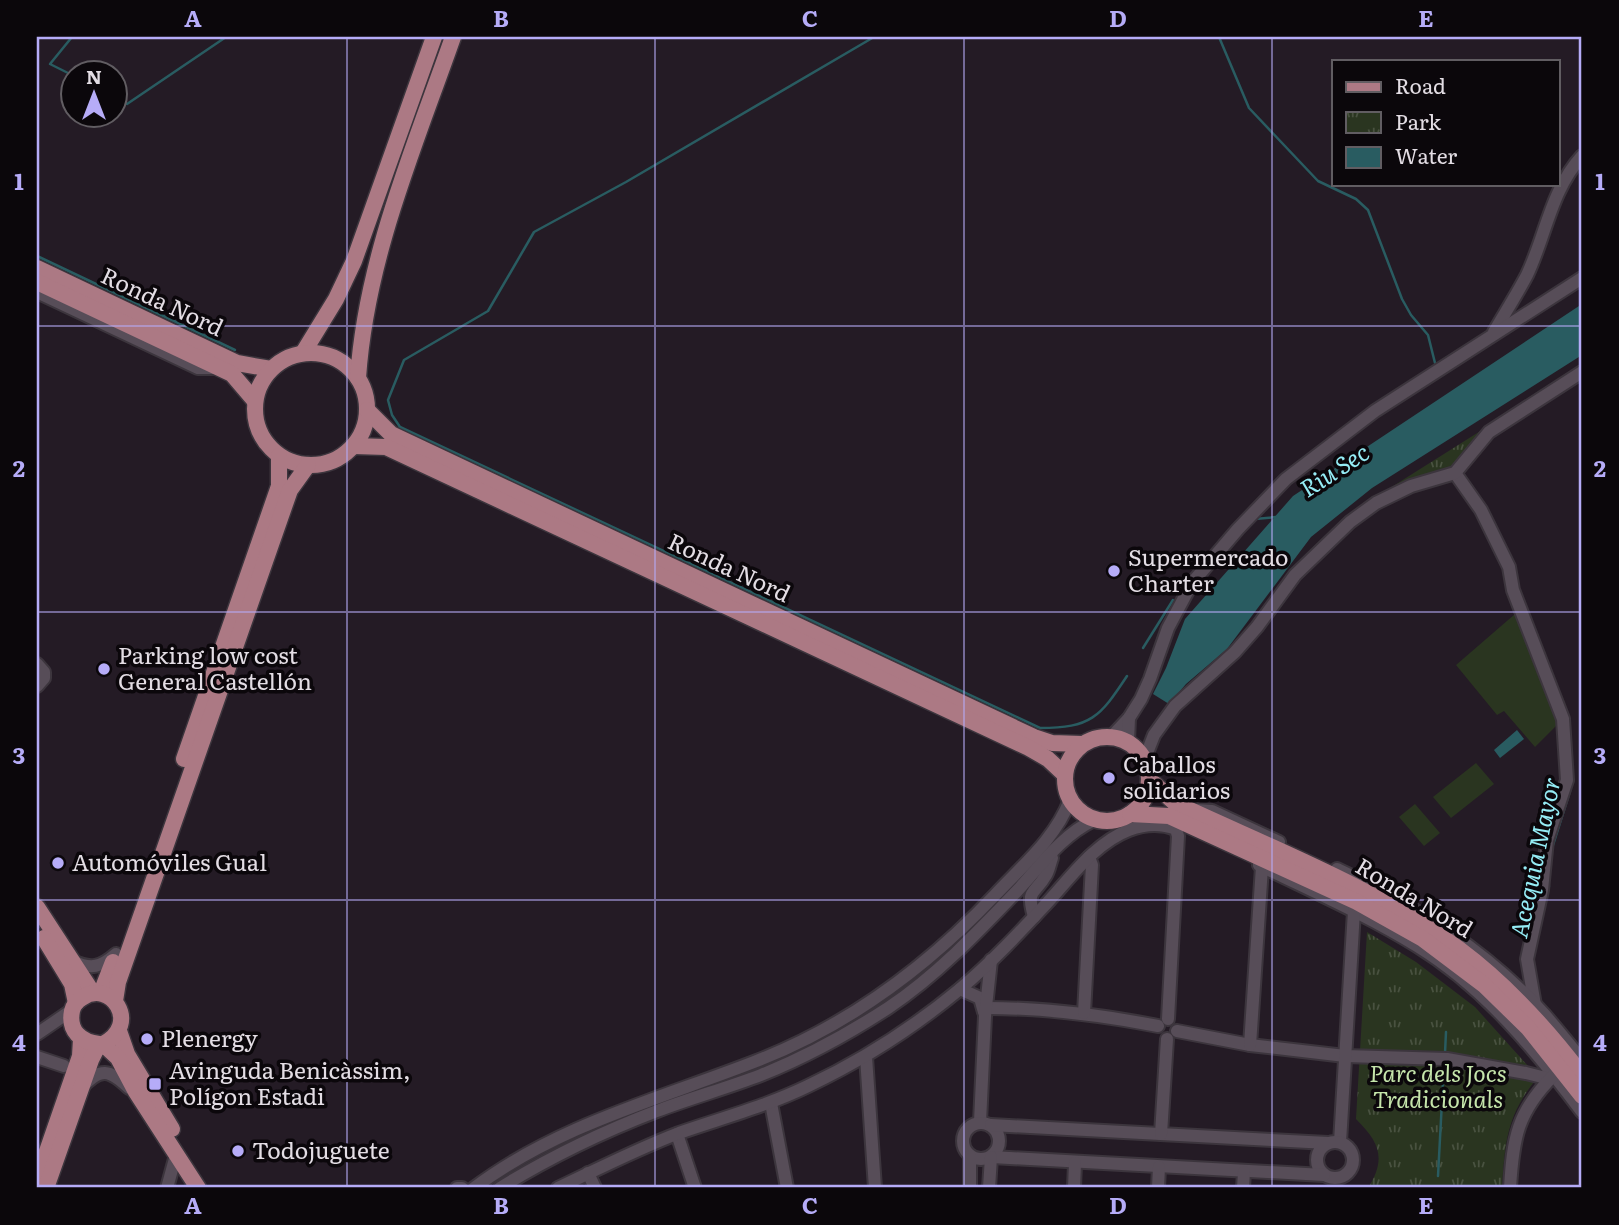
<svg xmlns="http://www.w3.org/2000/svg" width="1619" height="1225" font-family="Literata,serif">
	<defs>
		<pattern id="park-tufts" width="24" height="20" patternUnits="userSpaceOnUse" patternTransform="scale(1.75)"><rect width="24" height="20" fill="#2a3520"/><path d="M3 7l-1-3M5 7V3M7 7l1-3M15 17l-1-3M17 17v-4M19 17l1-3" fill="none" stroke="#495240"/></pattern>
	</defs>
	<rect width="100%" height="100%" fill="#241b25"/>
	<g fill="#2a3520">
		<polygon points="1515,614 1559,723 1535,747 1504,711 1497,715 1456,665"/>
		<polygon points="1476,763 1494,784 1451,818 1433,797"/>
		<polygon points="1415,804 1440,833 1424,846 1399,817"/>
	</g>
	<g fill="url(#park-tufts)">
		<polygon points="1482,430 1484,431 1453,468 1414,478 1390,488"/>
		<path d="M1367,932l49,30 59,45 63,70c-31,37 -33,64 -36,111h-134c19,-30 11,-46 -12,-69z"/>
	</g>
	<g fill="#295c61">
		<polygon points="1582,304 1582,355 1372,488 1311,537 1227,649 1186,684 1169,704 1153,694 1166,668 1185,619 1293,496"/>
		<polygon points="1517,730 1524,739 1500,758 1494,750"/>
	</g>
	<g fill="none" stroke-linecap="round" stroke-linejoin="round">
		<g stroke="#295c61" stroke-width="2.5">
			<polyline points="72,37 50,64 74,76"/>
			<path d="M874,37l-248,145 -92,50 -46,79 -84,49 -16,40 4,15 8,12 640,301c51,0 60,-11 87,-52"/>
			<polyline points="1219,37 1249,108 1318,181 1356,199 1368,210 1402,299 1411,315 1428,335 1435,363"/>
			<polyline points="116,98 127,104 226,37"/>
			<polyline points="37,256 235,350"/>
			<polyline points="1255,519 1276,517"/>
			<polyline points="1143,648 1173,600"/>
			<polyline points="1571,754 1573,782"/>
			<polyline points="1553,845 1570,791"/>
			<polyline points="1542,918 1549,886"/>
			<polyline points="1445,1053 1446,1032"/>
			<polyline points="1438,1176 1444,1063"/>
		</g>
		<defs>
			<g id="minor">
				<polyline points="37,292 198,368 215,368"/>
				<path d="M1494,332c11,-19 23,-38 33,-57 19,-40 24,-85 55,-119"/>
				<polyline points="1455,473 1481,510 1509,567 1513,590 1563,719 1567,780 1547,840 1542,890 1527,959 1535,1005"/>
				<polyline points="37,664 44,672 44,678 37,686"/>
				<polyline points="1112,736 1129,718 1141,699 1150,679 1168,628 1192,583 1238,529 1286,479 1375,411 1582,278"/>
				<polyline points="1128,742 1129,718"/>
				<polyline points="1145,758 1154,735 1175,706 1235,652 1257,627 1295,575 1350,522 1376,503 1411,486 1455,473 1489,432 1582,372"/>
				<polyline points="1196,810 1212,811 1279,842"/>
				<path d="M1259,865c53,26 108,50 158,81 68,42 118,103 165,166"/>
				<path d="M1337,869c78,37 149,81 207,145 13,15 26,31 38,46"/>
				<path d="M1034,917c-8,-29 0,-21 12,-42 3,-5 4,-12 6,-17"/>
				<path d="M73,961c18,9 28,6 43,-7"/>
				<polyline points="960,989 980,998 984,1012"/>
				<path d="M987,1008c59,0 114,7 171,18"/>
				<polyline points="1084,1013 1092,865 1089,857"/>
				<polyline points="1177,1031 1250,1045 1345,1056 1447,1059 1526,1073 1550,1079"/>
				<polyline points="37,1034 72,1010"/>
				<polyline points="1250,1045 1262,867"/>
				<polyline points="37,1057 64,1066"/>
				<polyline points="866,1057 875,1188"/>
				<path d="M81,1088c20,-21 28,-19 48,0"/>
				<polyline points="771,1103 787,1188"/>
				<polyline points="980,1122 985,1016 991,960"/>
				<circle cx="981" cy="1141" r="18"/>
				<polyline points="991,1125 1328,1143"/>
				<polyline points="677,1134 695,1188"/>
				<polyline points="1161,1134 1167,1039"/>
				<polyline points="1340,1142 1354,911"/>
				<circle cx="1335" cy="1160" r="18"/>
				<polyline points="970,1156 970,1188"/>
				<polyline points="992,1157 1324,1175"/>
				<polyline points="588,1173 595,1188"/>
				<polyline points="167,1188 176,1155"/>
				<polyline points="457,1188 462,1188"/>
				<path d="M474,1188c82,-62 185,-89 280,-126 94,-36 172,-94 241,-167 28,-30 60,-56 75,-95"/>
				<path d="M500,1188c50,-31 102,-56 157,-77 34,-13 70,-23 104,-36 45,-18 87,-41 127,-67 48,-32 89,-75 129,-117 23,-25 45,-56 77,-71"/>
				<path d="M558,1188c40,-19 79,-39 121,-55 43,-15 88,-27 129,-47 55,-26 105,-58 152,-97 31,-26 59,-56 87,-86 24,-26 48,-60 82,-73 16,-6 31,-7 47,-1l2,7 -10,183"/>
				<polyline points="989,1188 991,1157"/>
				<polyline points="1074,1188 1075,1163"/>
				<polyline points="1158,1188 1159,1167"/>
				<polyline points="1243,1188 1244,1172"/>
				<path d="M1510,1188c3,-50 7,-76 44,-113"/>
			</g>
			<g id="major">
				<polyline points="37,268 237,363 271,369"/>
				<polyline points="37,282 232,374 255,401"/>
				<polyline points="303,353 336,299 354,261 434,37"/>
				<circle cx="311" cy="409" r="56"/>
				<path d="M358,378c8,-119 56,-230 95,-341"/>
				<polyline points="367,410 391,434 1034,737 1052,743 1082,744"/>
				<polyline points="354,446 386,447 1029,748 1048,759 1064,774"/>
				<circle cx="1107" cy="779" r="42"/>
				<polyline points="184,759 279,486 279,456"/>
				<path d="M1150,780l25,23c94,44 201,85 284,146 47,35 88,80 123,126"/>
				<polyline points="1130,814 1169,816 1357,902 1423,939 1484,985 1528,1028 1582,1096"/>
				<polyline points="37,907 93,993"/>
				<polyline points="44,938 72,984 76,1003"/>
				<polyline points="101,993 113,962"/>
				<polyline points="115,1001 118,982 290,490 308,465"/>
				<polyline points="119,1031 127,1054 172,1129"/>
				<polyline points="37,1180 80,1056 81,1039"/>
				<path d="M46,1188l45,-128 8,-16c-18,-2 -31,-13 -27,-33 1,-5 5,-10 10,-13 28,-20 60,26 21,46l15,14 18,34 62,96"/>
			</g>
		</defs>
		<use href="#minor" stroke="#3c353d" stroke-width="16"/>
		<use href="#major" stroke="#3c353d" stroke-width="19"/>
		<use href="#minor" stroke="#574d58" stroke-width="12"/>
		<use href="#major" stroke="#ac7984" stroke-width="16"/>
	</g>
	<path fill="none" stroke="#b6acf8" stroke-width="2" stroke-opacity="0.55" d="M347,37v1151M655,37v1151M964,37v1151M1272,37v1151M37,326h1545M37,612h1545M37,900h1545"/>
	<g fill="#b6acf8" stroke="#0b070b" stroke-width="2.5">
		<circle cx="1114" cy="571" r="7"/>
		<circle cx="104" cy="669" r="7"/>
		<circle cx="1109" cy="778" r="7"/>
		<circle cx="58" cy="863" r="7"/>
		<circle cx="147" cy="1039" r="7"/>
		<rect x="148" y="1077" width="14" height="14" rx="3.5"/>
		<circle cx="238" cy="1151" r="7"/>
	</g>
	<g text-anchor="middle" stroke-width="7" stroke-linejoin="round" paint-order="stroke">
		<g font-size="23" fill="#e3dde4" stroke="#0b070b">
			<text transform="translate(162 302) rotate(25)" y="8">Ronda Nord</text>
			<text transform="translate(729 568) rotate(25)" y="8">Ronda Nord</text>
			<text transform="translate(1414 898) rotate(31)" y="8">Ronda Nord</text>
		</g>
		<g font-size="23" fill="#e3dde4" stroke="#0b070b" text-anchor="start">
			<text x="1128" y="566">Supermercado<tspan x="1128" dy="26">Charter</tspan></text>
			<text x="118" y="664">Parking low cost<tspan x="118" dy="26">General Castellón</tspan></text>
			<text x="1123" y="773">Caballos<tspan x="1123" dy="26">solidarios</tspan></text>
			<text x="72" y="871">Automóviles Gual</text>
			<text x="161" y="1047">Plenergy</text>
			<text x="169" y="1079">Avinguda Benicàssim,<tspan x="169" dy="26">Polígon Estadi</tspan></text>
			<text x="252" y="1159">Todojuguete</text>
		</g>
		<g font-size="23" font-style="italic" fill="#c5e5ab" stroke="#0b070b">
			<text x="1438" y="1082">Parc dels Jocs<tspan x="1438" dy="26">Tradicionals</tspan></text>
		</g>
		<g font-size="24" font-style="italic" fill="#95ecf5" stroke="#0b070b">
			<text transform="translate(1335 471) rotate(-33)" y="8">Riu Sec</text>
			<text transform="translate(1536 858) rotate(-78)" y="8">Acequia Mayor</text>
		</g>
	</g>
	<rect width="1619" height="1225" fill="none" stroke="#0b070b" stroke-width="77"/>
	<rect x="1332" y="60" width="228" height="126" fill="#0b070b" stroke="#615d62" stroke-width="2"/>
	<rect x="1346" y="82" width="35" height="10" fill="#ac7984" stroke="#615d62" stroke-width="2"/>
	<text x="1395" y="94" font-size="21" fill="#e3dde4">Road</text>
	<rect x="1346" y="112" width="35" height="21" fill="url(#park-tufts)" stroke="#615d62" stroke-width="2"/>
	<text x="1395" y="130" font-size="21" fill="#e3dde4">Park</text>
	<rect x="1346" y="147" width="35" height="21" fill="#295c61" stroke="#615d62" stroke-width="2"/>
	<text x="1395" y="164" font-size="21" fill="#e3dde4">Water</text>
	<g transform="translate(94 94)"><circle r="33" fill="#0b070b" stroke="#615d62" stroke-width="2"/>
	<path d="M0-5L12 26L0 18L-12 26Z" fill="#b6acf8"/>
	<text y="-10" font-size="19" font-weight="bold" text-anchor="middle" fill="#e3dde4">N</text>
	</g>
	<rect x="38" y="38" width="1542" height="1148" fill="none" stroke="#b6acf8" stroke-width="2.5"/>
	<g font-size="23" text-anchor="middle" font-weight="bold" fill="#b6acf8">
		<text x="193" y="27">A</text>
		<text x="501" y="27">B</text>
		<text x="810" y="27">C</text>
		<text x="1118" y="27">D</text>
		<text x="1426" y="27">E</text>
		<text x="19" y="190">1</text>
		<text x="1600" y="190">1</text>
		<text x="19" y="477">2</text>
		<text x="1600" y="477">2</text>
		<text x="19" y="764">3</text>
		<text x="1600" y="764">3</text>
		<text x="19" y="1051">4</text>
		<text x="1600" y="1051">4</text>
		<text x="193" y="1214">A</text>
		<text x="501" y="1214">B</text>
		<text x="810" y="1214">C</text>
		<text x="1118" y="1214">D</text>
		<text x="1426" y="1214">E</text>
	</g>
</svg>
